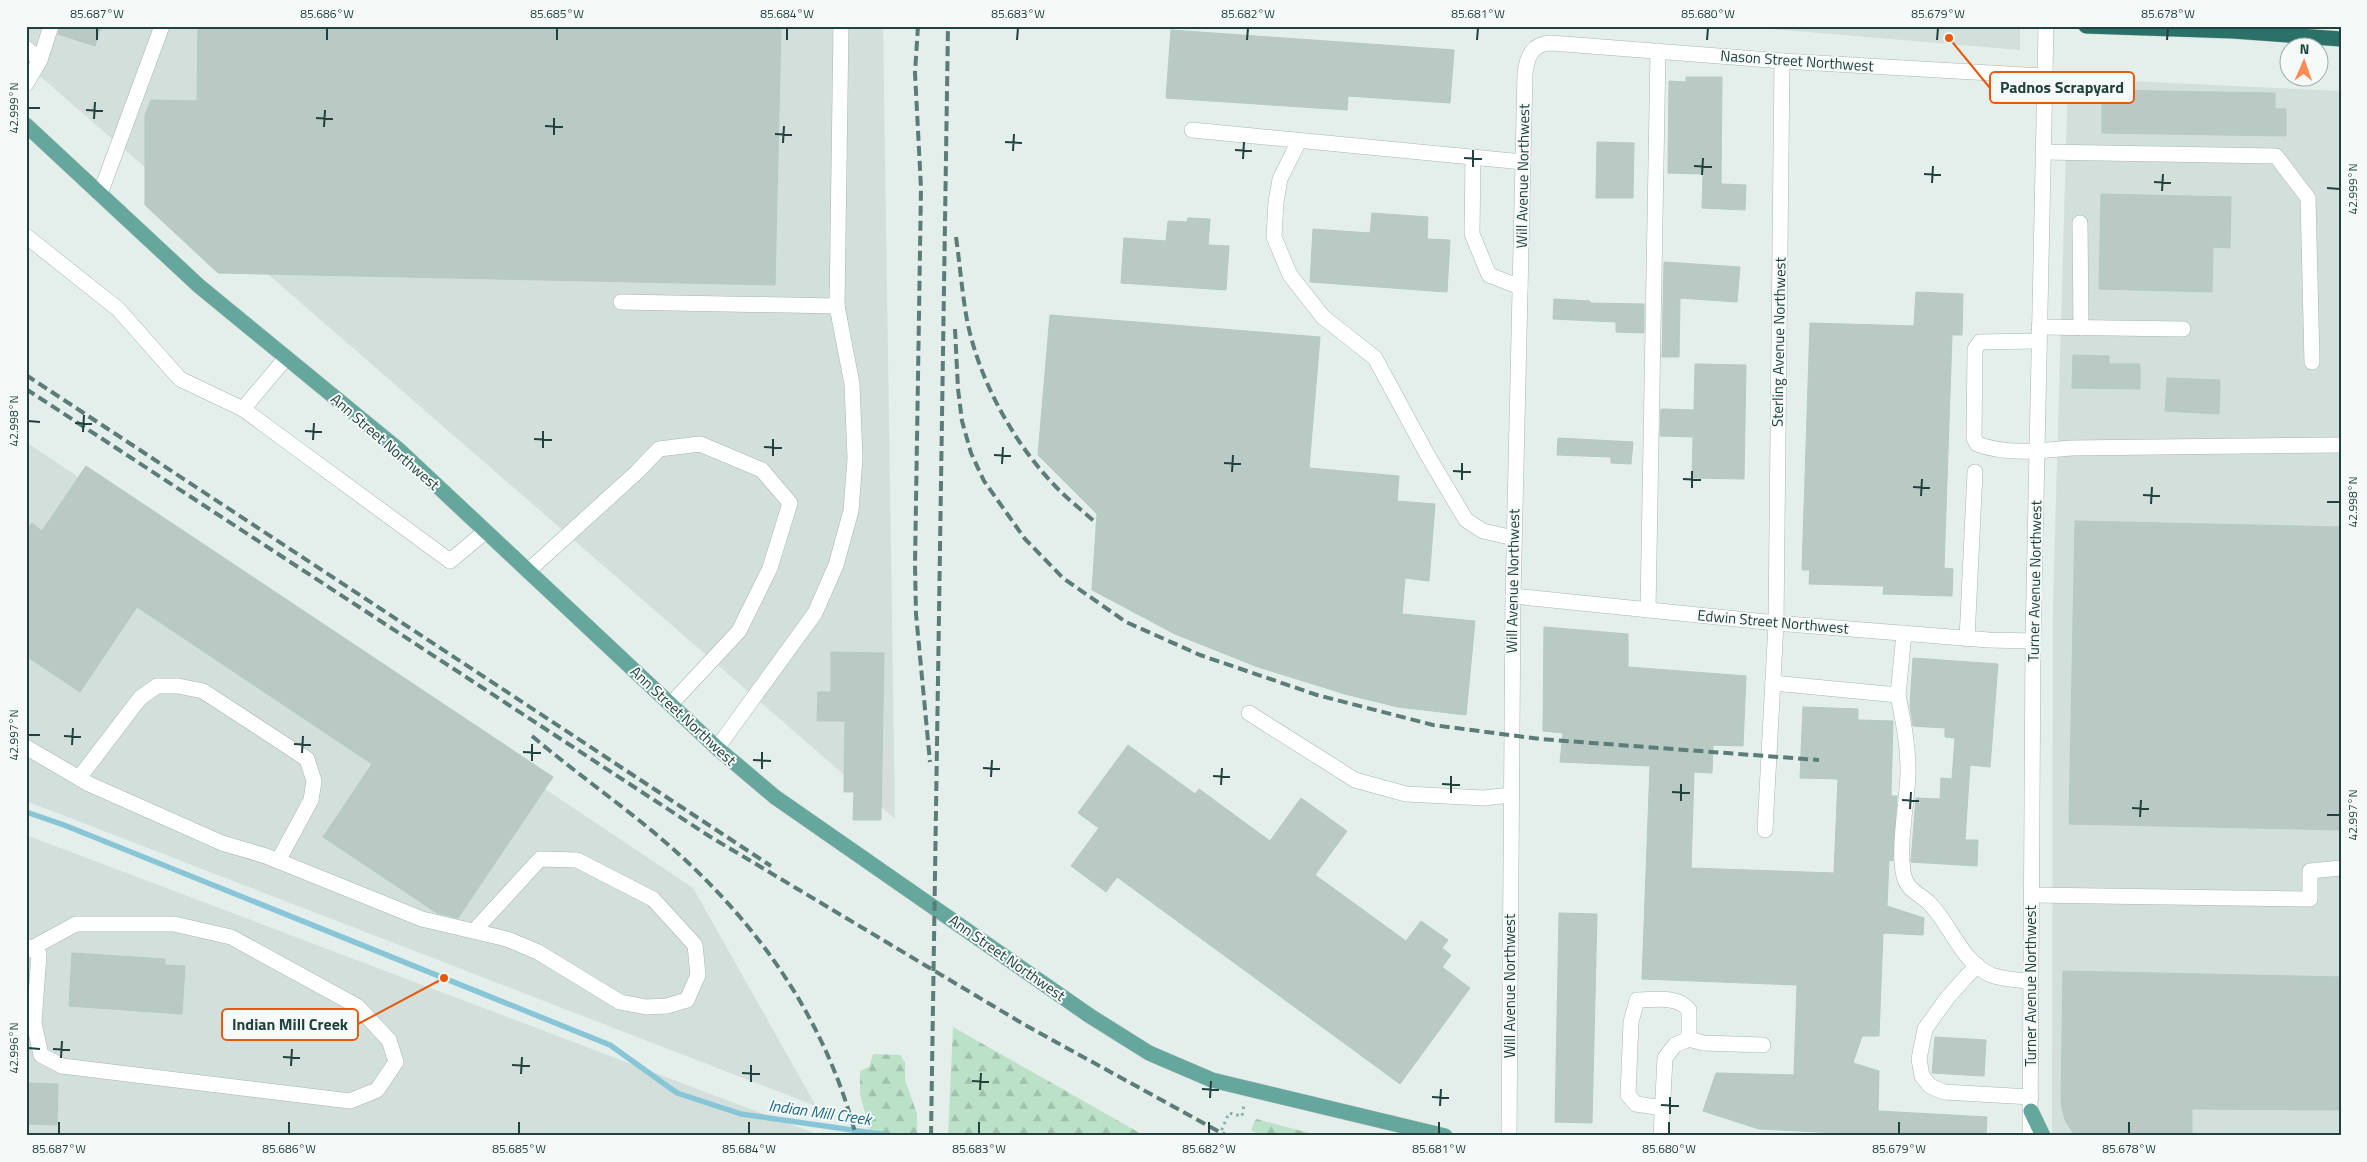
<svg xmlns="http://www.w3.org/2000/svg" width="2367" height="1162" font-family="'Titillium Web',sans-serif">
	<defs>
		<pattern id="forest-firs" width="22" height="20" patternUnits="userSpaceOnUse" patternTransform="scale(1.25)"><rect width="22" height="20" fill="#bbe1c8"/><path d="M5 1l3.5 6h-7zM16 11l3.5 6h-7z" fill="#a0c2ad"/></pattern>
	</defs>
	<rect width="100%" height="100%" fill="#e4eeeb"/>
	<g fill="#d2dfda">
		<polygon points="26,26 883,26 895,819 26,64"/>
		<polygon points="1737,26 2020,26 2020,50"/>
		<polygon points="2068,78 2341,91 2341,1136 2052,1136 2053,603"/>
		<polygon points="26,442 693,888 816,1106 26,801"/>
		<polygon points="26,835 819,1135 819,1136 26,1136"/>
	</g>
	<g fill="url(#forest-firs)">
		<polygon points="953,1027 1145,1136 948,1136"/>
		<polygon points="873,1054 900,1055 905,1062 905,1080 917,1114 917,1136 871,1136 860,1094 860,1071 869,1067"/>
		<polygon points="1256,1119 1321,1136 1261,1136 1251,1130"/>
	</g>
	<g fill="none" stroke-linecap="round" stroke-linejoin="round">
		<polyline stroke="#88c5d7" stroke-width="5.5" points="26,812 64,825 610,1045 677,1093 741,1114 894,1136"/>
	</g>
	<g fill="#b9cac4" stroke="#b5c9c2">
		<polygon points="60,26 101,26 95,46 58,34"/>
		<polygon points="198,26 781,26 775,285 218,273 145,205 145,115 151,100 197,101"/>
		<polygon points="1171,30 1454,50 1450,103 1348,96 1347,110 1166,98"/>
		<polygon points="1686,77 1722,77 1721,184 1746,185 1745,210 1702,208 1703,174 1668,173 1669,81 1686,82"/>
		<polygon points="2102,90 2275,93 2275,109 2286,109 2286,136 2102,133"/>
		<polygon points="1597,142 1634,143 1633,198 1596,198"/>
		<polygon points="2101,194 2231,197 2230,248 2213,247 2212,292 2099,289"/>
		<polygon points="1372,213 1428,217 1427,239 1450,240 1447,292 1310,282 1313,229 1370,233"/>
		<polygon points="1188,218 1210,219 1208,245 1229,246 1226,290 1121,283 1124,238 1166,241 1168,221 1187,222"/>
		<polygon points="1664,262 1740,267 1737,302 1680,298 1679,357 1662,357"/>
		<polygon points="1916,292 1963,294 1962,335 1952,335 1944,568 1953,569 1952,596 1883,594 1884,586 1809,584 1810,570 1802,570 1810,323 1914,326"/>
		<polygon points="1554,299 1590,301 1590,303 1644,304 1644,333 1616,332 1616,322 1553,319"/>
		<polygon points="1050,315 1320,337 1309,468 1399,476 1397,501 1435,504 1429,581 1405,578 1402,614 1475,621 1466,715 1398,707 1345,694 1258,667 1175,634 1092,590 1097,514 1038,455"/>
		<polygon points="2073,355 2109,356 2109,364 2140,364 2140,389 2072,388"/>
		<polygon points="1695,364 1746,365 1744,479 1692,478 1693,437 1660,436 1661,409 1694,410"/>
		<polygon points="2167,378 2220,380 2219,414 2165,411"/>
		<polygon points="1558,438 1633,442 1631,464 1611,463 1611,457 1557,455"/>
		<polygon points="86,466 553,777 458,918 437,913 323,837 372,764 137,607 80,692 26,656 26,531 32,523 42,531"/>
		<polygon points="2075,521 2341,527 2341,830 2069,824"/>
		<polygon points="1544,627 1628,634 1628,667 1746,676 1743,746 1713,745 1712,773 1694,772 1691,868 1834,873 1838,779 1800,778 1803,707 1858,709 1858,720 1893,721 1891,796 1897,796 1893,861 1889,860 1887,906 1924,918 1923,935 1883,933 1879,1036 1862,1036 1853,1063 1879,1071 1878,1111 1987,1117 1986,1136 1899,1136 1759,1129 1703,1111 1716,1073 1794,1075 1797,985 1642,979 1650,766 1560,762 1563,733 1543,731"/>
		<polygon points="831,652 884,653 881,820 853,820 854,792 844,792 845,721 817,721 818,692 831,692"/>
		<polygon points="1913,658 1998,664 1990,767 1970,765 1965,840 1978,840 1977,866 1911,862 1916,798 1940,799 1941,778 1952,779 1955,738 1945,737 1945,728 1913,726 1910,706"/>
		<polygon points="1128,745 1195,794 1199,789 1270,841 1301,798 1347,831 1315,875 1406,941 1421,921 1448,940 1442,948 1451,955 1442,967 1470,988 1400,1084 1117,877 1106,892 1071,866 1099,828 1078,813"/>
		<polygon points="1559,913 1597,914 1592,1123 1555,1122"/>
		<polygon points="72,953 165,959 165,965 185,966 182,1014 69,1006"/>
		<polygon points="2063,971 2341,977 2341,1110 2192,1109 2192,1136 2075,1136 2065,1120 2061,1103"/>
		<polygon points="1935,1037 1986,1040 1984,1076 1932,1073"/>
		<polygon points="26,1083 58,1084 57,1125 26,1124"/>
	</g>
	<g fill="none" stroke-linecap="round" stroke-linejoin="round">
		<defs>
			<g id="minor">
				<polyline points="26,48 40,60 26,84"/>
				<polyline points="40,60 51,26"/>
				<polyline points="1192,130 1523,162"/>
				<polyline points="1299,141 1280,179 1276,202 1274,237 1290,275 1323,317 1375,358 1428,456 1466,520 1483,531 1514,538"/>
				<polyline points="2043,152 2276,156 2308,198 2312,362"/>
				<polyline points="1473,157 1472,234 1489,275 1520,287"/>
				<polyline points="100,194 162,26"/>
				<polyline points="2080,223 2081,328"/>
				<polyline points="26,236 118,309 180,379 243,409"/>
				<polyline points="621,302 837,306"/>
				<polyline points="2039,327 2183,329"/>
				<path d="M2039,341l-59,1 -5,7 -1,89 3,6c29,11 64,7 94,4l270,-3"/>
				<polyline points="285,359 243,409 450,561 486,531"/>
				<polyline points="528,571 637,472 659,449 700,444 762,470 790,503 770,568 739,631 670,705"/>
				<polyline points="1513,596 1776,623 1989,640 2033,641"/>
				<polyline points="1648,610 1658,51"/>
				<polyline points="1967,639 1975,472"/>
				<polyline points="1773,683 1898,695 1904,633"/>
				<path d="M1898,695c5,25 10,49 10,75 0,31 -11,77 -4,106 3,14 16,18 25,27 22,21 33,62 65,73 11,3 25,4 37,6"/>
				<polyline points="1249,713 1355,780 1406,794 1484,798 1511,795"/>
				<polyline points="26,747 89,784 222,843 266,856 422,919 507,939 538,952 620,1002 646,1007 667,1006 687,1000 698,975 695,945 653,899 577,860 540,859 474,931"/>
				<polyline points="717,748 815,613 836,565 851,511 855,458 852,384 837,306 841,26"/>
				<polyline points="79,778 140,698 157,686 178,686 203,691 307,759 314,781 311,800 278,861"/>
				<polyline points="1765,830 1776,623 1782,61"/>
				<polyline points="2032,895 2310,899 2310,871 2341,868"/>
				<polyline points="26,946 39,954 34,1023 41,1055 62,1066 350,1101 377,1090 396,1062 389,1040 357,1006 231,937 174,924 76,924 30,949"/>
				<polyline points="1977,965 1948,997 1925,1029 1919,1059 1922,1076 1930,1086 1944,1092 2031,1097"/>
				<path d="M1663,1108l-27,-4 -8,-9 3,-73 6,-22c18,0 40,-5 52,10v29"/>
				<path d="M1509,1136l4,-540 12,-522c2,-18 7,-30 26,-31l231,18 261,15"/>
				<polyline points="1661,1136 1665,1058 1675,1045 1689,1039 1703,1043 1763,1045"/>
				<polyline points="2030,1136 2033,641 2046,26"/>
			</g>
			<g id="major">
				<polyline points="26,125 199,286 399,450 717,748 775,797 1090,1016 1149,1053 1212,1080 1445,1136"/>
				<polyline points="2031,1111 2043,1136"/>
			</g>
			<polyline id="highway" points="2086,26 2233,31 2341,39"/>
		</defs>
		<use href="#minor" stroke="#a6b7b3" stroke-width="16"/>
		<use href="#major" stroke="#c1cac8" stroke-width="16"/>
		<use href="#highway" stroke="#c1cac8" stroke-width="16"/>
		<polyline stroke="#82b5a9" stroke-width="3" stroke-dasharray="2.5 4" stroke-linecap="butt" points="1219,1136 1229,1113 1242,1116 1244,1105"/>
		<use href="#minor" stroke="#fff" stroke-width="15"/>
		<use href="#major" stroke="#65a79c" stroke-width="15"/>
		<use href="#highway" stroke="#2b7168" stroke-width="15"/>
		<g stroke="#5c7d77" stroke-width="4" stroke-dasharray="10 5" stroke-linecap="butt">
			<polyline points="918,26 915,73 921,188 915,565 916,614 930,762"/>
			<path d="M956,237c4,28 6,56 11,83 12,61 48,126 92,170 11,11 25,22 37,33"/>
			<polyline points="955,329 958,389 962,421 971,453 984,481 1025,539 1063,578 1126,622 1200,655 1317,695 1433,725 1540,739 1819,760"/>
			<polyline points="26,375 771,866"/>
			<polyline points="26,389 709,836 1025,1025 1227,1136"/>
			<path d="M532,736c39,33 80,62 119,94 99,82 172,181 205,306"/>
			<polyline points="931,1136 948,26"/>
		</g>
	</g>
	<path fill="none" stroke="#21423c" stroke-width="2" d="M97,40v-12M327,40v-12M557,40v-12M787,40v-12M1017,40l1,-12M1247,40l1,-12M1477,40l1,-12M1707,40l1,-12M1937,40l1,-12M2167,40l1,-12M28,108h12M86,110l17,1M316,118l17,1M94,119l1,-17M545,126l18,1M324,127l1,-17M775,134l17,1M554,135v-17M1005,142l17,1M783,143l1,-17M1235,150l17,1M1013,151l1,-17M1464,158l18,1M1243,159l1,-17M1694,166l18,1M1473,167v-17M1924,174l17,1M1702,175l1,-17M2154,182l17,1M1932,183l1,-17M2327,188l13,1M2162,191l1,-17M28,421l12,1M75,423l17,1M305,431l17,1M83,432l1,-17M534,439l18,1M313,440l1,-17M764,447l18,1M543,448v-17M994,455l17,1M773,456v-17M1224,463l17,1M1002,464l1,-17M1453,471l18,1M1232,472l1,-17M1683,479l18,1M1462,480v-17M1913,487l17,1M1692,488v-17M2143,495l17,1M1921,496l1,-17M2327,502h13M2151,504l1,-17M28,735h12M64,736l17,1M294,744l17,1M72,745l1,-17M523,752l18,1M302,753l1,-17M753,760l18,1M532,761v-17M983,768l17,1M762,769v-17M1213,776l17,1M991,777l1,-17M1442,784l18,1M1221,785l1,-17M1672,792l18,1M1451,793v-17M1902,800l17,1M1681,801v-17M2132,808l17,1M1910,809l1,-17M2327,815h13M2140,817l1,-17M28,1048l12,1M53,1049l17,1M283,1057l17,1M61,1058l1,-17M512,1065l18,1M291,1066l1,-17M742,1073l18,1M521,1074l1,-17M972,1081l17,1M751,1082v-17M1202,1089l17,1M980,1090l1,-17M1432,1097l17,1M1210,1098l1,-17M1661,1105l18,1M1440,1106l1,-17M1670,1114v-17M59,1134v-12M289,1134v-12M519,1134v-12M749,1134v-12M979,1134v-12M1209,1134v-12M1439,1134v-12M1669,1134v-12M1899,1134v-12M2129,1134v-12"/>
	<g text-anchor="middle" stroke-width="4" stroke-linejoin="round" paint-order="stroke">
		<g font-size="15" fill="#21423c" stroke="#f5faf8">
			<text transform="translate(1797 61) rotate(4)" y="5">Nason Street Northwest</text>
			<text transform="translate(1523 176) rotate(-89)" y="5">Will Avenue Northwest</text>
			<text transform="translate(1779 342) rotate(-89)" y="5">Sterling Avenue Northwest</text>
			<text transform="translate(385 442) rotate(41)" y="5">Ann Street Northwest</text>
			<text transform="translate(1513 581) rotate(-89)" y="5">Will Avenue Northwest</text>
			<text transform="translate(2035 581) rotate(-89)" y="5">Turner Avenue Northwest</text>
			<text transform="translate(1773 622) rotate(5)" y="5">Edwin Street Northwest</text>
			<text transform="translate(683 716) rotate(43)" y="5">Ann Street Northwest</text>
			<text transform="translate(1007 958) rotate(35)" y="5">Ann Street Northwest</text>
			<text transform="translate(1510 986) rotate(-90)" y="5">Will Avenue Northwest</text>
			<text transform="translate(2031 986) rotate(-90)" y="5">Turner Avenue Northwest</text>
		</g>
		<g font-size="16" font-style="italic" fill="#166883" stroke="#f5faf8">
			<text transform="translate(820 1112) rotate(8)" y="6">Indian Mill Creek</text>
		</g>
	</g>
	<path fill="none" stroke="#e8590c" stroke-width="2" d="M1949 38L1990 88M444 978L358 1024"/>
	<g fill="#e8590c" stroke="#f5faf8" stroke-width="2">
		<circle cx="1949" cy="38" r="5"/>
		<circle cx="444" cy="978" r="5"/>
	</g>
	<g fill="#f5faf8" stroke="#e8590c" stroke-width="2">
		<rect x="1990" y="72" width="144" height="31" rx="5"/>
		<rect x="222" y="1009" width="136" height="31" rx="5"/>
	</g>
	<g font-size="16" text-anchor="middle" font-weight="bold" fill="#21423c">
		<text x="2062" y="93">Padnos Scrapyard</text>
		<text x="290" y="1030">Indian Mill Creek</text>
	</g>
	<rect width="2367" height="1162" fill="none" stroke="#f5faf8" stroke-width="55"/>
	<g transform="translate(2304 62) rotate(2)"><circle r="24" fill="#f5faf8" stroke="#a0b0ad"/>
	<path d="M0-4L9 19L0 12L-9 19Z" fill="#fc8b54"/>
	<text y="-8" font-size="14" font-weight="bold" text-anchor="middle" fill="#21423c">N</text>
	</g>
	<rect x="28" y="28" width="2312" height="1106" fill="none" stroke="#21423c" stroke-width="2"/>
	<g font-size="12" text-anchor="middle" fill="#21423c">
		<text x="97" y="18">85.687°W</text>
		<text x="327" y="18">85.686°W</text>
		<text x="557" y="18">85.685°W</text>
		<text x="787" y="18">85.684°W</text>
		<text x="1018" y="18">85.683°W</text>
		<text x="1248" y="18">85.682°W</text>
		<text x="1478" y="18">85.681°W</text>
		<text x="1708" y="18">85.680°W</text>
		<text x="1938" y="18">85.679°W</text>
		<text x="2168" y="18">85.678°W</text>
		<text transform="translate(14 108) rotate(-90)" y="4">42.999°N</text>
		<text transform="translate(2353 189) rotate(-90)" y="4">42.999°N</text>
		<text transform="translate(14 421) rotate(-90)" y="4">42.998°N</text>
		<text transform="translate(2353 502) rotate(-90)" y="4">42.998°N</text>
		<text transform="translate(14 735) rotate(-90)" y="4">42.997°N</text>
		<text transform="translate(2353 815) rotate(-90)" y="4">42.997°N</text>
		<text transform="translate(14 1048) rotate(-90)" y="4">42.996°N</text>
		<text x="59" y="1153">85.687°W</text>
		<text x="289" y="1153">85.686°W</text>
		<text x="519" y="1153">85.685°W</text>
		<text x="749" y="1153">85.684°W</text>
		<text x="979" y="1153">85.683°W</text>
		<text x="1209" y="1153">85.682°W</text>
		<text x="1439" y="1153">85.681°W</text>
		<text x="1669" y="1153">85.680°W</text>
		<text x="1899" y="1153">85.679°W</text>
		<text x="2129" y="1153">85.678°W</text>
	</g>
</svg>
